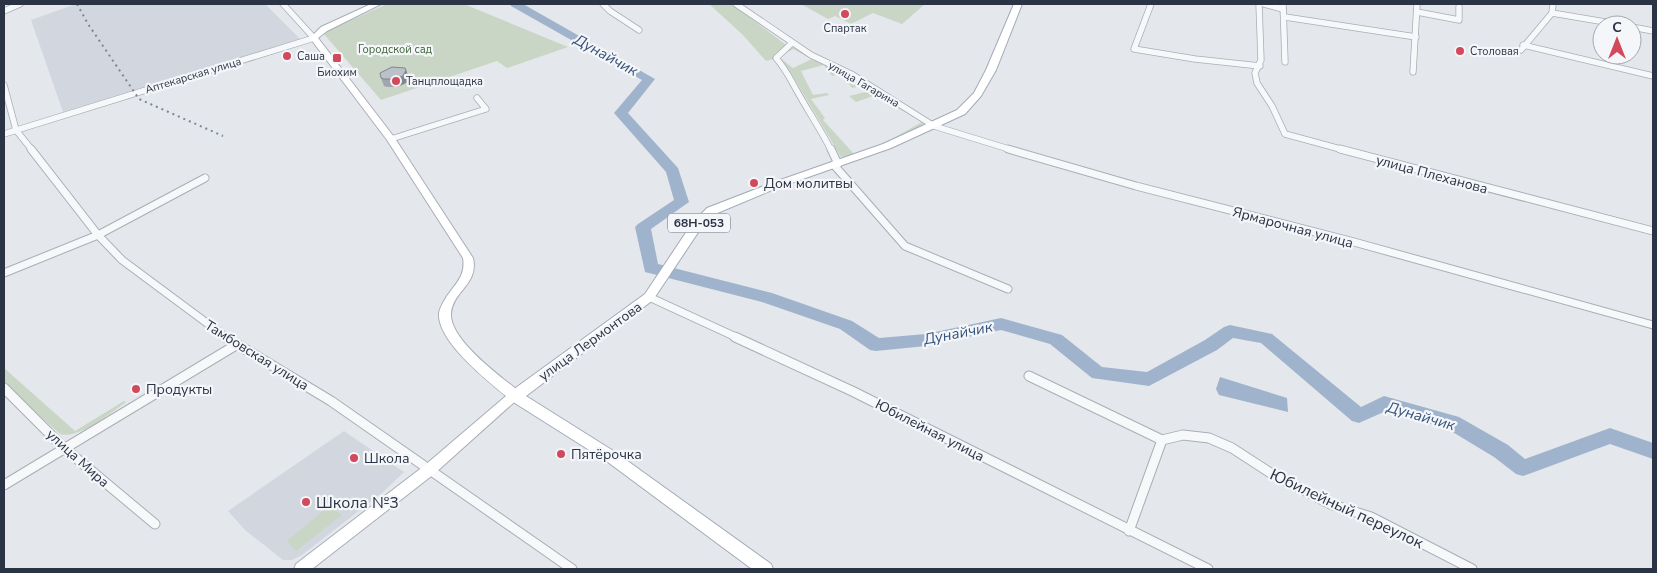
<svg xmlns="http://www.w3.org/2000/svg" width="1657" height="573" font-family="'Nunito Sans',sans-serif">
	<rect width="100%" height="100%" fill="#e4e7ec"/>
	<g fill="#d2d6de">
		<polygon points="76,4 265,4 300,39 63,112 31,20"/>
		<polygon points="344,431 404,472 382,493 302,555 292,560 283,560 245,530 228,511"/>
	</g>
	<g fill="#c9d6c5" fill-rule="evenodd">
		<polygon points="387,4 464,4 568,47 507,68 497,61 381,100 323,33"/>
		<polygon points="709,4 732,4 786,45 775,54 773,59 766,61 743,35"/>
		<polygon points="801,4 925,4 902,24 873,13 851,24 835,16 828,19"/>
		<path d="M790,46l55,27 78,49 -1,4 -39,18 39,-22 -46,-27 -20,7 -7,-6 21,-5 -8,-5 -10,2 -3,-4 4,-2 -8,-9 -13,3 -8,-11 -23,6 12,24 14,-2 2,2 -18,4 14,19 -2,2 32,35 -14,2 -50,-84 -9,-9 -4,-9zM793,49l19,10 -19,9 -14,-11z"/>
		<path d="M4,368l71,63 49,-30 2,1c-17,12 -46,37 -66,32l-56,-50z"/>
		<polygon points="329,506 342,515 296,551 287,541"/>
	</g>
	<polygon fill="#9fb4cc" points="1220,377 1287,398 1288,412 1219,395 1216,389"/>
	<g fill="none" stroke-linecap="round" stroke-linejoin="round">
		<polygon fill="#9fb4cc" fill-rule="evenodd" points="510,4 523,4 655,79 628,113 678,168 689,202 651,229 658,264 772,293 852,321 879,338 926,334 1001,318 1062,335 1102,367 1147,372 1205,340 1224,327 1230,325 1272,334 1361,407 1384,396 1459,417 1508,445 1525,459 1610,428 1653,443 1653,459 1610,444 1523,476 1516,474 1494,457 1446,428 1386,411 1359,423 1352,421 1261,343 1233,338 1217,350 1149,386 1092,378 1050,344 1001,330 926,346 876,351 870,350 840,329 762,302 645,272 635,227 638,224 674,200 666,172 614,113 642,80 511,6"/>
		<defs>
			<g id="street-far2">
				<polyline points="603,4 610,11 639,30"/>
				<polyline points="736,4 811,55 853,75 934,126 1012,150"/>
				<polyline points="1151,4 1134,49 1195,59 1260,66"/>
				<polyline points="1259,4 1261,60 1255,73 1257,83 1272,106 1285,134 1344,150"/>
				<polyline points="1264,4 1283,9"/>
				<polyline points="1283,4 1285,62"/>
				<polyline points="4,11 20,4"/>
				<polyline points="1417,12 1459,20 1459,7"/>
				<polyline points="1552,13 1623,25"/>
				<polyline points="1285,17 1416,37"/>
				<polyline points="1632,27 1653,31"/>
				<path d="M792,43l-16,15c11,13 13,19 21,33 11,20 24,39 34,59"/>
				<polyline points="1523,45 1653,76"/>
				<polyline points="1521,50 1552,13 1553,4"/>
				<polyline points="1413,72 1417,4"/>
				<polyline points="4,85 16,130 32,150"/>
				<polyline points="4,134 314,38 283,4"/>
				<polyline points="391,139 486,109 477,98"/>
			</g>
			<g id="street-far1">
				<polyline points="31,149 98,235 122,260 227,338"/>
				<polyline points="831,149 838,164"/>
				<polyline points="1008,149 1136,186 1354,242 1653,325"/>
				<polyline points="1340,149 1653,231"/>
				<polyline points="834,165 905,246 1008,289"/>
				<polyline points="4,273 98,235 205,178"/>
				<polyline points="649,297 738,338"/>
			</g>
			<g id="street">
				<polyline points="225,337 331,401 572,569"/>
				<polyline points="735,337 852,391 1208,569"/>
				<polyline points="1029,376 1162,440 1183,435 1209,438 1232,448 1269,472 1330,504 1371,517 1472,569"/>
				<polyline points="4,388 64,448 155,524"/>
				<polyline points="4,485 236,345"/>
				<polyline points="1129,531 1162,440"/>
			</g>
			<path id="secondary" d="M371,4h10l-54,27 -9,7 76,99 79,121c6,26 -20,33 -22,55 -2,22 35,52 51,65 6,5 15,10 19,18l-87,78 -122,95h-18l2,-5 128,-98 82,-70c-19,-16 -69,-55 -67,-83 1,-6 5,-12 8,-17 9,-13 19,-21 16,-38l-76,-118 -77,-102 11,-11z"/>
			<polygon id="primary" points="1014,4 1022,4 996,70 981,96 965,114 891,148 777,188 715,214 701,228 653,300 526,396 615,452 771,564 773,569 752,569 605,460 510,400 508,396 510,392 645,294 693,222 707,208 769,184 883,144 957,110 974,93 986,70"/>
		</defs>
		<use href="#street-far2" stroke="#a9aeb7" stroke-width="7"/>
		<use href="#street-far1" stroke="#a9aeb7" stroke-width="9"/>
		<use href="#street" stroke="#a9aeb7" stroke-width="11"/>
		<use href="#secondary" stroke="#a9aeb7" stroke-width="2"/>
		<use href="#primary" stroke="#a3abb8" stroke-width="2"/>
		<use href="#street-far2" stroke="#f7f8fa" stroke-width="5.5"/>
		<use href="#street-far1" stroke="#f7f8fa" stroke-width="7"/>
		<use href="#street" stroke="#f7f8fa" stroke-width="9"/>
		<use href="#secondary" fill="#fff" fill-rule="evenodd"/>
		<use href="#primary" fill="#fff" fill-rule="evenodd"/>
		<polyline stroke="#7d8696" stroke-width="2" stroke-dasharray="2 4" stroke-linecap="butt" points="77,4 88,24 139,99 223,136"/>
	</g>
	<polygon fill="#a1a5ae" points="406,70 409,78 406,83 397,87 387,87 384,86 381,78"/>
	<polygon fill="#83868d" points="406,70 409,78 406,83 397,87 394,79"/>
	<polygon fill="#bbc0ca" stroke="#83868d" points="392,67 405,68 406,70 403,76 394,79 384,79 381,78 380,73"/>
	<g fill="#d1495b" stroke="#f4f6f9" stroke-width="2">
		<circle cx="845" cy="14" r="5"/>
		<circle cx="1460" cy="51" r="5"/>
		<circle cx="287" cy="56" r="5"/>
		<rect x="332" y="53" width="10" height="10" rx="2.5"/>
		<circle cx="396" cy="81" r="5"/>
		<circle cx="754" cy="183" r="5"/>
		<circle cx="136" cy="389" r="5"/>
		<circle cx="561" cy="454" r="5"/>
		<circle cx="354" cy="458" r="5"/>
		<circle cx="306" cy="502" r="5"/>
	</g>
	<g text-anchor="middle" stroke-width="4.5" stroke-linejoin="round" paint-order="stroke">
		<g font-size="11" fill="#2b3445" stroke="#f4f6f9" text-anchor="start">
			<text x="845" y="32" text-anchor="middle">Спартак</text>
			<text x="1470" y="55">Столовая</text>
			<text x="297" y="60">Саша</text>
			<text x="337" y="76" text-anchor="middle">Биохим</text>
			<text x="406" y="85">Танцплощадка</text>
		</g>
		<g font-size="11" fill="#3f6138" stroke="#f4f6f9">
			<text x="395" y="53">Городской сад</text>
		</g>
		<g font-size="11" fill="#2b3445" stroke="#f4f6f9">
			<text transform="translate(193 75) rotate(-17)" y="4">Аптекарская улица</text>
			<text transform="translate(864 84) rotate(30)" y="4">улица Гагарина</text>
		</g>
		<rect fill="#f4f6f9" stroke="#676e7b" stroke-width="1" x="668" y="213.5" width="62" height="19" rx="4"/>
		<g font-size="12" font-weight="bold" fill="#2b3445">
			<text x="699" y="227">68Н-053</text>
		</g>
		<g font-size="14" fill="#2b3445" stroke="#f4f6f9">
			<text transform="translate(1432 174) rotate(15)" y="5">улица Плеханова</text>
			<text transform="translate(1293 227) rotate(15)" y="5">Ярмарочная улица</text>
			<text transform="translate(590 341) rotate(-36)" y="5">улица Лермонтова</text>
			<text transform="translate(257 355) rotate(32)" y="5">Тамбовская улица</text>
			<text transform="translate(930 430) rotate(27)" y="5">Юбилейная улица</text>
			<text transform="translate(78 458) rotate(42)" y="5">улица Мира</text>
		</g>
		<g font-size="14" fill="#2b3445" stroke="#f4f6f9" text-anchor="start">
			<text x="764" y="188">Дом молитвы</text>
			<text x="146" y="394">Продукты</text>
			<text x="571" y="459">Пятёрочка</text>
			<text x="364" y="463">Школа</text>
		</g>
		<g font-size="15" font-style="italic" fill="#34527a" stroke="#f4f6f9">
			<text transform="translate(606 55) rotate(29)" y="5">Дунайчик</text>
			<text transform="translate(958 333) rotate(-11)" y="5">Дунайчик</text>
			<text transform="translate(1421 416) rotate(16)" y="5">Дунайчик</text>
		</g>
		<g font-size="16" fill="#2b3445" stroke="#f4f6f9" text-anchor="start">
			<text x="316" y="508">Школа №3</text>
		</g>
		<g font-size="16" fill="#2b3445" stroke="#f4f6f9">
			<text transform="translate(1347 508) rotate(25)" y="6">Юбилейный переулок</text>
		</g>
	</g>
	<rect width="1657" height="573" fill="none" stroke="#2b3445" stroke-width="10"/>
	<g transform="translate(1617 40)"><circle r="24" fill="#f4f6f9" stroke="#a4a8b1"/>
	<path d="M0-4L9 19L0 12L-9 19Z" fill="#d1495b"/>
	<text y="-8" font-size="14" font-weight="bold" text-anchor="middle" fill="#2b3445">С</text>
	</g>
</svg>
